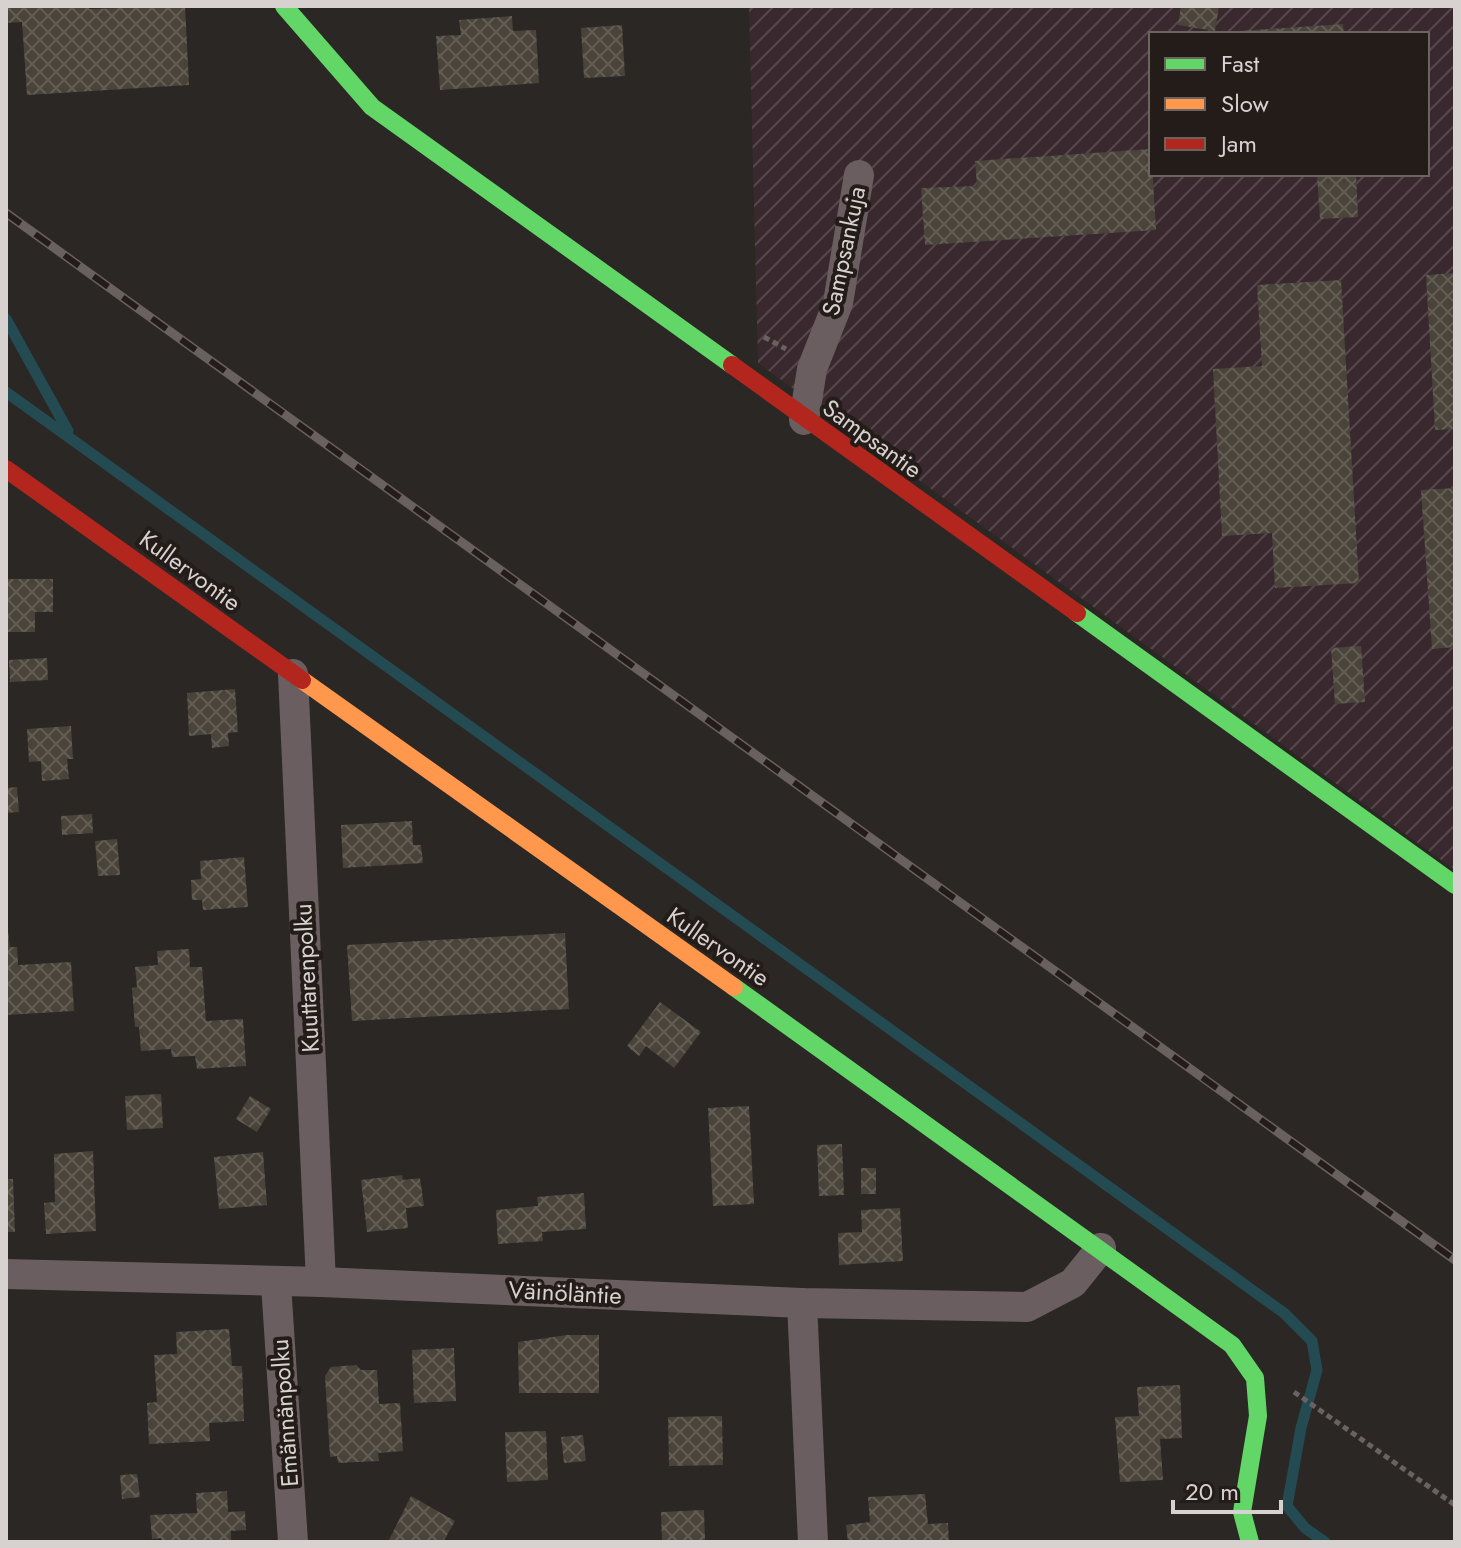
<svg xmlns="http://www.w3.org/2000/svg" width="1461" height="1548" font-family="Jost,sans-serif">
	<defs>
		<pattern id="industrial-furrows" width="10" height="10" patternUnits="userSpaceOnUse" patternTransform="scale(2)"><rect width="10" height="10" fill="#39292e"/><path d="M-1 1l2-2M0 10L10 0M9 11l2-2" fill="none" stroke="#55474b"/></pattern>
		<pattern id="building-cross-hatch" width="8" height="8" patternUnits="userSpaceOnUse" patternTransform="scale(2)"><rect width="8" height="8" fill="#494339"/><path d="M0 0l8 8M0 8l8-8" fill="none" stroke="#625d55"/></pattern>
	</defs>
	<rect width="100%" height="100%" fill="#2a2724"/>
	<path fill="url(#industrial-furrows)" fill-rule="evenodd" d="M749,6h706v864l-697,-507zM1151,34h276v140h-276z"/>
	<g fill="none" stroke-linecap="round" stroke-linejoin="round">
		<g stroke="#254b52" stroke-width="11">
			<polyline points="6,319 68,431"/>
			<polyline points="6,392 1284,1313 1312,1341 1317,1370 1301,1428 1287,1506 1305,1528 1325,1542"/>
		</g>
	</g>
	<g fill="url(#building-cross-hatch)">
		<polygon points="6,6 89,6 89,9 185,6 189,85 27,95 22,22 6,23"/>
		<polygon points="1181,6 1219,6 1215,31 1178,25"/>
		<polygon points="512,16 513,31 536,30 539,83 440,90 436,36 461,35 459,20"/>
		<polygon points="1343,24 1344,34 1224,34 1224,32"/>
		<polygon points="622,25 625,76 584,78 581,28"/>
		<polygon points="1151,149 1156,230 925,245 921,188 977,186 975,161"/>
		<polygon points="1317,174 1356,174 1358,217 1320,219"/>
		<polygon points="1455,273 1455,429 1435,430 1426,275"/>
		<polygon points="1341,280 1359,583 1275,588 1272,533 1222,536 1213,369 1262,366 1257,285"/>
		<polygon points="1455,488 1455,647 1432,649 1421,490"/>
		<polygon points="6,579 53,579 53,612 35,612 35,632 6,632"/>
		<polygon points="1361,646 1365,702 1335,704 1331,648"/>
		<polygon points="47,658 48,680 10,682 9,660"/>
		<polygon points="235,689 238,732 228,733 229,746 212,748 211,734 189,736 187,693"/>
		<polygon points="71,726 73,759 67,759 69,779 42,781 41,761 29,762 27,729"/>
		<polygon points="17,787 19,812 6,813 6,788"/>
		<polygon points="92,814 93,833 62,835 61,816"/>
		<polygon points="412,821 413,845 421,845 423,863 343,868 341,825"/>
		<polygon points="117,839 120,875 98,876 95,841"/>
		<polygon points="244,857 248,907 203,910 202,900 192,900 191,880 201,879 200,861"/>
		<polygon points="6,915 10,947 17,947 18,965 71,962 74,1011 6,1015"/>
		<polygon points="565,933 569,1009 352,1021 347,945"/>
		<polygon points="189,949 190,967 202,967 206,1021 243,1019 246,1066 197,1069 195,1056 172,1057 171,1049 141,1051 139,1027 135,1027 132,988 137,987 135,967 158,965 157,951"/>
		<polygon points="660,1002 701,1032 674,1068 646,1046 639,1056 627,1046"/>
		<polygon points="161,1094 163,1128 127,1130 125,1096"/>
		<polygon points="250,1096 271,1109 257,1132 236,1119"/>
		<polygon points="749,1106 754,1204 713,1206 708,1108"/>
		<polygon points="842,1144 844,1195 819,1196 817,1145"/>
		<polygon points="93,1151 96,1231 46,1234 44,1203 55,1202 54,1154"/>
		<polygon points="263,1152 267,1205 219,1209 214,1157"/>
		<rect x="861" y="1168" width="15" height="26"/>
		<polygon points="402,1175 403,1180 420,1178 424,1206 406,1208 408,1228 367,1232 361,1180"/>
		<polygon points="6,1179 13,1179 15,1232 6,1232"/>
		<polygon points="584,1193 586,1229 542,1232 543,1241 498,1244 496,1210 538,1206 537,1197"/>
		<polygon points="900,1208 903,1261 839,1265 838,1233 862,1232 861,1210"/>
		<polygon points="229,1329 232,1366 242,1366 244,1421 209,1423 210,1441 149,1444 147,1403 157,1402 154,1355 177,1354 176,1332"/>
		<polygon points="567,1335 599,1335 599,1393 519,1393 518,1342"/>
		<polygon points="454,1348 456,1401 414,1403 412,1350"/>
		<polygon points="356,1365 361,1370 377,1370 379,1404 400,1403 403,1451 378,1453 379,1461 338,1463 337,1456 330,1457 325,1376 331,1367"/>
		<polygon points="1180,1385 1182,1438 1160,1439 1163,1480 1120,1482 1115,1417 1139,1416 1137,1387"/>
		<polygon points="722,1416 723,1465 669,1466 668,1417"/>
		<polygon points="546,1431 548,1480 507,1482 505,1432"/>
		<polygon points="583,1435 586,1461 564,1463 561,1437"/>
		<polygon points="137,1474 140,1497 122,1499 120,1475"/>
		<polygon points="227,1491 228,1512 245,1511 246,1530 231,1531 231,1542 162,1542 161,1538 152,1539 150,1515 197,1513 196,1493"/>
		<polygon points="925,1494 928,1524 948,1523 949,1542 848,1542 846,1525 870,1522 868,1497"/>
		<polygon points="411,1496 455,1521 443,1542 388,1542"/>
		<polygon points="704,1510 705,1540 662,1542 661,1512"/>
	</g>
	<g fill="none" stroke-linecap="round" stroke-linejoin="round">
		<g stroke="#6a6262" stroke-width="5" stroke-dasharray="6 4" stroke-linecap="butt">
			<polyline points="764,337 786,349"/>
			<polyline points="1294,1392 1455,1505"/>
		</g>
		<g stroke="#6a5e60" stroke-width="30">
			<polyline points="804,420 812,369 838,303 859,175"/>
			<polyline points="293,674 321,1282"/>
			<polyline points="6,1274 321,1282 802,1303 1027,1307 1073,1283 1101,1248"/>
			<polyline points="276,1284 293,1542"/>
			<polyline points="802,1303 813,1542"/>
		</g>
		<g stroke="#63d668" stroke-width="18">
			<polyline points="284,6 372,107 732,365"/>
			<polyline points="1077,613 1455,885"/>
			<polyline points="734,987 1232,1345 1255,1378 1258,1416 1242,1512 1250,1542"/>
		</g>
		<polyline stroke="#ff974d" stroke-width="18" points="302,680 734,987"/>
		<g stroke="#b3261e" stroke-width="18">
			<polyline points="732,365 1077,613"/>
			<polyline points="6,469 302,680"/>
		</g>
		<defs>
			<polyline id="rail" points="6,213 1455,1260"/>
		</defs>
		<use href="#rail" stroke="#686160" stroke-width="9"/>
		<use href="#rail" stroke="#231c18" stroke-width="6" stroke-dasharray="18" stroke-linecap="butt"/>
	</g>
	<g text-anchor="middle" stroke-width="8" stroke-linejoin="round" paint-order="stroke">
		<g font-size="24" fill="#d7d2cf" stroke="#231c18">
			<text transform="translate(844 251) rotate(-78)" y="8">Sampsankuja</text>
			<text transform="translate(872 439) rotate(36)" y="8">Sampsantie</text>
			<text transform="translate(190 571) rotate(36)" y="8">Kullervontie</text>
			<text transform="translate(718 947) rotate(35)" y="8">Kullervontie</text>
			<text transform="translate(307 978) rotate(-93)" y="8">Kuuttarenpolku</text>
			<text transform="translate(565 1293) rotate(3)" y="8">Väinöläntie</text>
			<text transform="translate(285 1413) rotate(-94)" y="8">Emännänpolku</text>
		</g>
	</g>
	<rect width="1461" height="1548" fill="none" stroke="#d7d2cf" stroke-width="16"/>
	<rect x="1149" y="32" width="280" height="144" fill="#231c18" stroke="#6b6561" stroke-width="2"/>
	<rect x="1165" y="58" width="40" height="12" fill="#63d668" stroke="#6b6561" stroke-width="2"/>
	<text x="1221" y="72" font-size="24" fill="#d7d2cf">Fast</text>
	<rect x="1165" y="98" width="40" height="12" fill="#ff974d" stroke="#6b6561" stroke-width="2"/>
	<text x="1221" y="112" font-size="24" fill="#d7d2cf">Slow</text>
	<rect x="1165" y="138" width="40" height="12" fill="#b3261e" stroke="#6b6561" stroke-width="2"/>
	<text x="1221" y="152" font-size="24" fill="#d7d2cf">Jam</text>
	<path d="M1173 1500v12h108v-12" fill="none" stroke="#d7d2cf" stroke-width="4"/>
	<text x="1185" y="1500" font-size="24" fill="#d7d2cf" stroke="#231c18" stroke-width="6" paint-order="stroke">20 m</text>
</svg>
